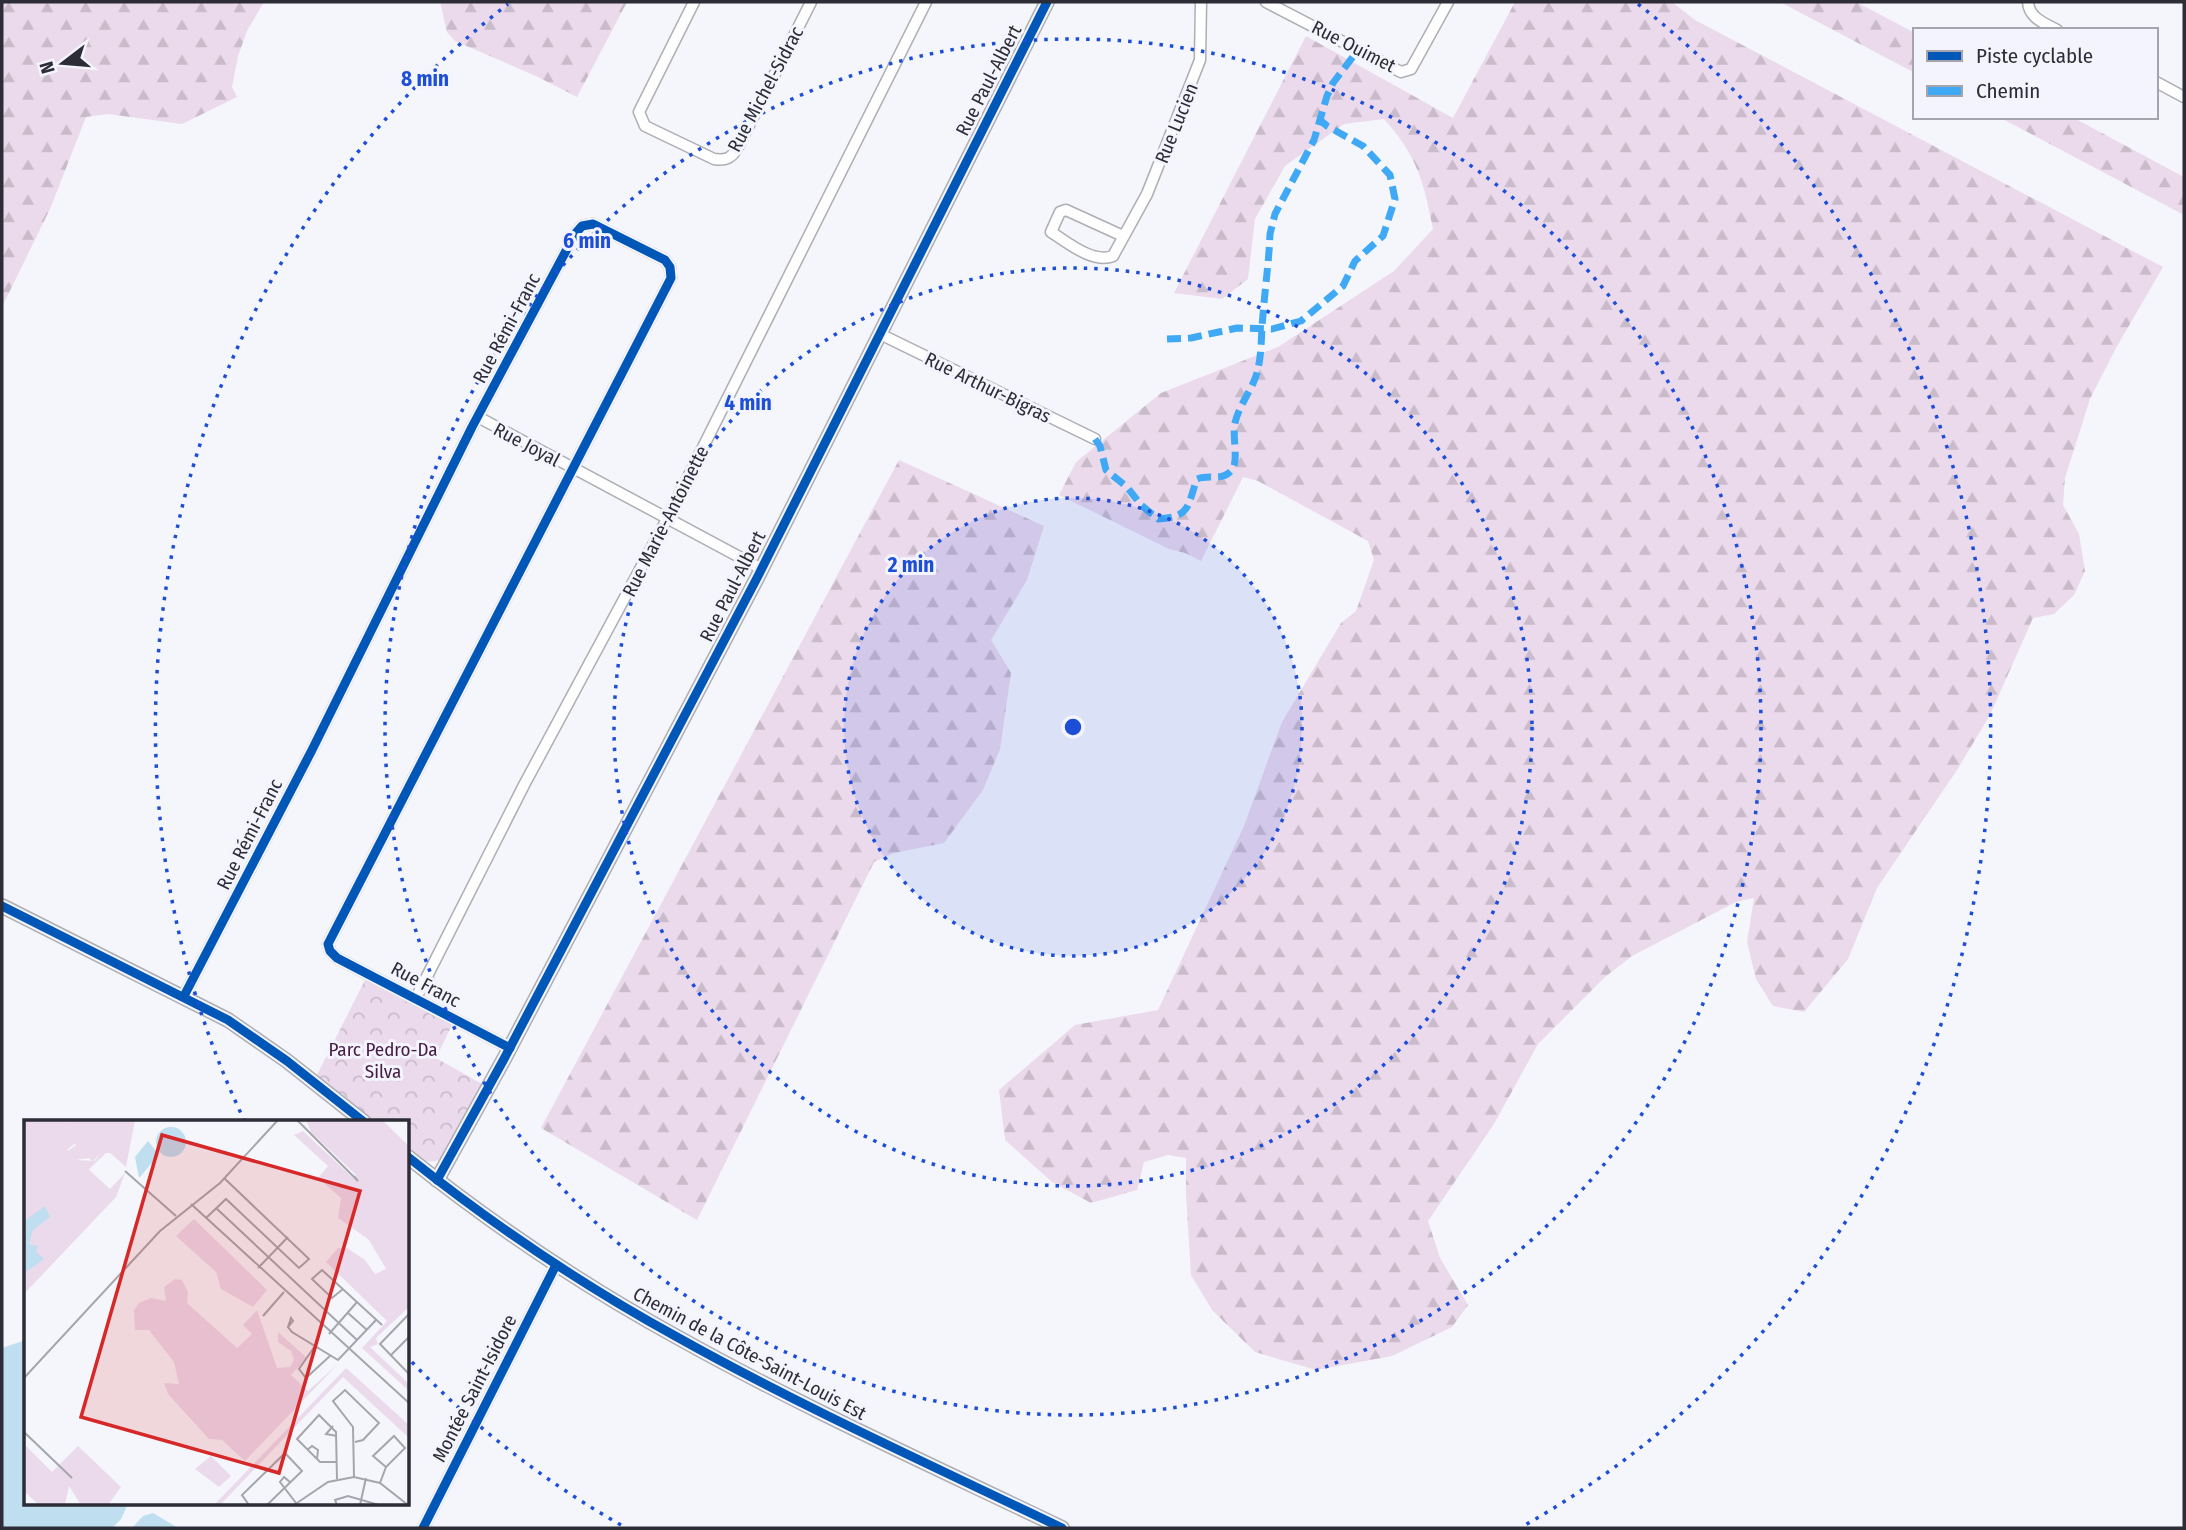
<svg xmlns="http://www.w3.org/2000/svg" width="2186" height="1530" font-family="'Fira Sans Condensed',sans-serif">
	<defs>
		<pattern id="forest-firs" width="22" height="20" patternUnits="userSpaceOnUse" patternTransform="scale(1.75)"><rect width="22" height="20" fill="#ebdaec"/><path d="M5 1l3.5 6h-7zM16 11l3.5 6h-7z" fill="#cabbcb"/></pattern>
		<pattern id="park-crowns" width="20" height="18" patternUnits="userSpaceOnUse" patternTransform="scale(1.75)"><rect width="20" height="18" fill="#ebdaec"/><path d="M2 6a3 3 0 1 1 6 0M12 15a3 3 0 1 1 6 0" fill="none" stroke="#cabbcb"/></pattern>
	</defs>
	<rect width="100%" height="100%" fill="#f5f6fb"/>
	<g fill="url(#forest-firs)">
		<polygon points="2,2 264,2 247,31 238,56 232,87 237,97 182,124 108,114 86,117 50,209 2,307"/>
		<polygon points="440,2 627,2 577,97 538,77 455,41 447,32"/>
		<path d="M1515,2h157l23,18 468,247 -47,81 -26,51 -25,79 -2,27 16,29 6,37 -11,24 -20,19 -21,4 -43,97 -33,55 -80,118 -29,71 -44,53 -31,-6 -17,-27 -9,-37 7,-44 -18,4 -104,54 -27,21 -67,67 -44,80 -66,97 12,37 28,47 -16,22 -60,29 -76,14 -61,-18 -43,-42 -21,-35 -5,-81v-36l-18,-3 -24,7 -7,28 -46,13 -39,-21 -47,-42 -6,-50 76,-65 83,-15 86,-184 38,-104 59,-99 15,-12 18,-51 -6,-19 -110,-60 -15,-4 -42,84 -16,-8 -16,-4 -110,-54 17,-33 85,-69 117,-46 116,-76 39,-42c-9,-46 -16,-74 -49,-110l-40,5 -59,42 -30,53 -7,60 -26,20 -48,-6 132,-257 147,82z"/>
		<polygon points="1780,2 1856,2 1915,33 1915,73"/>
		<polygon points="1999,117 2072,117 2184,177 2184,215"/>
		<polygon points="899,460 1044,526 1027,580 991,640 1011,673 1000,749 983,790 944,843 894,853 874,862 697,1220 541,1128"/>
	</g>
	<path fill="url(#park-crowns)" d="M366,978l87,45 -17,35 46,26 -38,72c-14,12 -25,2 -36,-8v-26h-33l-58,-47z"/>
	<polygon fill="#ebdaec" points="354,1030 406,1058 394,1081 342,1054"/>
	<g fill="#bfdef0">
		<polygon points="26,1340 26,1504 128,1504 121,1519 112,1528 2,1528 2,1348"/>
		<polygon points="153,1513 178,1528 132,1528 143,1516"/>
	</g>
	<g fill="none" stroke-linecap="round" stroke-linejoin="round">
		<defs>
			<g id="street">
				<path d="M694,2l-55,110 6,14 69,33c12,2 18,-1 24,-12l73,-145"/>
				<polyline points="1266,2 1401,72 1411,69 1448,2"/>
				<path d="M2028,2c1,16 16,21 29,28"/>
				<polyline points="2156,82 2184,97"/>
				<path d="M1123,236l-57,-26 -6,2 -9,20c16,10 42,32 62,24l34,-62 53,-134 1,-58"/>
				<polyline points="880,334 1095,439"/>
				<polyline points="478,417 762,569"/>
				<polyline points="184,996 312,750 472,427 575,234 582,226 593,224 665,260 670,267 671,278 328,944 330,951 337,958 510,1048"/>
				<polyline points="416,998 524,785 667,519 926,2"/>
				<polyline points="423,1528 556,1265"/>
			</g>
			<g id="secondary">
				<polyline points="2,906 228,1020 287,1061 364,1122"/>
				<path d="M408,1157c84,67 174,128 269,180 125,70 256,129 385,191"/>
				<polyline points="437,1180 504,1059 757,578 1047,2"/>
			</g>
		</defs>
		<use href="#street" stroke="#aeaeb5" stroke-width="13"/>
		<use href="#secondary" stroke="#aeaeb5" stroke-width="16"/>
		<use href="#street" stroke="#fefefe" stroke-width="10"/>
		<use href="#secondary" stroke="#fefefe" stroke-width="12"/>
		<g stroke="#3fa9f5" stroke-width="7" stroke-dasharray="14 7" stroke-linecap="butt">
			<polyline points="1167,339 1191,338 1237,328 1272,329 1301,321 1343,286 1355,261 1383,236 1395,199 1390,175 1363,146 1327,126 1319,119"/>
			<path d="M1095,439l5,7 6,24 21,17 14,18 17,14c33,-2 29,-13 39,-40 12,-5 25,3 35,-9 7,-9 0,-34 3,-47 4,-19 19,-35 23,-54 4,-18 3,-36 5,-54 2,-27 6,-54 7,-81l5,-20 39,-74 13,-44 6,-13 25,-33"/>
		</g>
		<defs>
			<g id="cycleway">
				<polyline points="2,906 228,1020 287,1061 364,1122"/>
				<polyline points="184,996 312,750 472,427 575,234 582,226 593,224 665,260 670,267 671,278 328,944 330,951 337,958 510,1048"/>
				<path d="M408,1157c84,67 174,128 269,180 125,70 256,129 385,191"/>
				<polyline points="437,1180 504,1059 757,578 1047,2"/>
				<polyline points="423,1528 556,1265"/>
			</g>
		</defs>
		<use href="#cycleway" stroke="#f3f4fd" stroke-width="13"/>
		<use href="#cycleway" stroke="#0057b8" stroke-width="9"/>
	</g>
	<circle cx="1073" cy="727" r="229" fill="#1d4ed8" fill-opacity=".12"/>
	<g fill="none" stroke="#1d4ed8" stroke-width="3.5" stroke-dasharray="3.5 7">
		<circle cx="1073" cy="727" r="229"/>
		<circle cx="1073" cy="727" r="459"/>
		<circle cx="1073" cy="727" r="688"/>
		<path d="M621 1525A917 917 0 0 1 408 1358M245 1122A917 917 0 0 1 508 4M1638 4A917 917 0 0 1 1525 1525"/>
	</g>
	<g text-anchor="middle" stroke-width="6" stroke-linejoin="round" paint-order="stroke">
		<g font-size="19" fill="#2c2d36" stroke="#f3f4fd">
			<text transform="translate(1354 46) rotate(27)" y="7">Rue Ouimet</text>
			<text transform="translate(988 80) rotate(-63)" y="7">Rue Paul-Albert</text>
			<text transform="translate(765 89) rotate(-62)" y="7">Rue Michel-Sidrac</text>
			<text transform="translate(1176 123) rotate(-68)" y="7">Rue Lucien</text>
			<text transform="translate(506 328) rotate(-62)" y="7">Rue Rémi-Franc</text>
			<text transform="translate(988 387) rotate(26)" y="7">Rue Arthur-Bigras</text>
			<text transform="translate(527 444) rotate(28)" y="7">Rue Joyal</text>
			<text transform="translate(665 521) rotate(-63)" y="7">Rue Marie-Antoinette</text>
			<text transform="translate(732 586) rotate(-63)" y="7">Rue Paul-Albert</text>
			<text transform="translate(249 834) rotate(-63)" y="7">Rue Rémi-Franc</text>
			<text transform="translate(426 984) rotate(28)" y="7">Rue Franc</text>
			<text transform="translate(750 1353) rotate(28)" y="7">Chemin de la Côte-Saint-Louis Est</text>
			<text transform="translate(474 1388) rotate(-63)" y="7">Montée Saint-Isidore</text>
		</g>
		<g font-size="19" fill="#461c44" stroke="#f3f4fd">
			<text x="383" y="1056">Parc Pedro-Da<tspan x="383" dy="22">Silva</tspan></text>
		</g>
	</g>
	<g transform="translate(24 1120)">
		<rect width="385" height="385" fill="#f5f6fb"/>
		<path d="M0,0h50l-16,15h14l5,7 -53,42zM107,0h4l-9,47 -18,-16 -26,25 -6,-16 19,1 5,-8 8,-3 4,3 16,-14zM282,0h76l27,26v161l-33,31 2,6 -8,3 39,37v7l-47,-43 25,-27 -61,-59 12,-14h9l18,12 10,14 11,-5 -17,-29 -31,-22 3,-20 -23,-20 10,-12 -34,-31 9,-4 50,47 3,-3 -45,-43zM170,99l73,71 -14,17 -32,-18 -5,-17 -40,-36zM151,159l7,1 6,12 -1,11 50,45 15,-14 -9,-9 14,-15 20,58 13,-1 4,-7 -3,-9 -13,-9v-10l29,26 -16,17 17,16 30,-27 -93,97 -23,-21 -13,-1 -41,-45 -4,-11 15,1 -5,-22 -25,-32h-14l-1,-20 5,-7 12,-5 15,3 -2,-14zM322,248l63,57v13l-66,-61 -123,128h-6zM0,324l28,28 26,-26 43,41 -13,18h-27l-12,-19 -4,19h-26l-15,-14zM187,336l20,20 -12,11 -24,-18z" fill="#ebdaec"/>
		<path d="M50,0h57l-3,19 -16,14h-12l-7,9 -4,-4 -13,2 -52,24 52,-39 -4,-10h-14z" fill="#ebdaec"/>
		<path d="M28,16l58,53 15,-16 -9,24 -92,97v-130z" fill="#ebdaec"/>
		<path d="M132 22a15 15 0 1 1 30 0a15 15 0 1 1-30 0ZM124,21l11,14 -20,23 -4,-21zM21,86l5,11 -17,13 -4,14 9,2 -2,6 8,7 -18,13 -2,-51z" fill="#bfdef0"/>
		<path fill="none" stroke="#a5a6ac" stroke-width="2" d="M273,0l61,61 -4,-5M101,51l51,45M167,84l218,199M192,88l141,132M182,98l20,-19 73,69 10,-9 -85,-81M234,148l30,-31M319,169l-11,9 -20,-19 10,-9 60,55M324,193l19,17M385,194l-29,30 29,30M239,196l21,-24M264,207l3,-9 2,3 -5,6 4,5 46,28 38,-40M305,214l28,-32M291,226l-16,23 7,9 25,-23M366,236l19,-19M0,258l136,-147 60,-48 58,-63M309,306l-7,8 11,2M0,312l48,46M283,330l5,-4 6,4 -1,9M312,342h-16l-23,-23 22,-24 17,17 1,47M330,357l-1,-50 -20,-26 12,-11 34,33 -16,17 -8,2M267,363l-7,-6 -4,5 16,21M356,363l6,-16 19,-19 -11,-12 -21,20 13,11M225,385l-7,-10 43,-42 17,18 -35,34M270,385l34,-23 26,-5 26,6 28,22M313,385l-2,-5 13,-4 31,9M336,385l6,-27"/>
		<path fill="#d62828" fill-opacity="0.15" stroke="#d62828" stroke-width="3.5" d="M138,15l198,56 -81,282 -198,-56z"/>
		<rect width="385" height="385" fill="none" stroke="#2c2d36" stroke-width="3.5"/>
	</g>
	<circle cx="1073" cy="727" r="10" fill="#1d4ed8" stroke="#f3f4fd" stroke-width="3.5"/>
	<g font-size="21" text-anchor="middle" font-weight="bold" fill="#1d4ed8" stroke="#f3f4fd" stroke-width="6" stroke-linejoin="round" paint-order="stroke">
		<text x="425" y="86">8 min</text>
		<text x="587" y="248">6 min</text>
		<text x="748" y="410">4 min</text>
		<text x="911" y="572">2 min</text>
	</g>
	<rect width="2186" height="1530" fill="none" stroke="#2c2d36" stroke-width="7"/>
	<rect x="1913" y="28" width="245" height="91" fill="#f3f4fd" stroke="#a3a4ad" stroke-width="2"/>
	<rect x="1927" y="51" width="35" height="10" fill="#0057b8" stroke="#a3a4ad" stroke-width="2"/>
	<text x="1976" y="63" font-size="21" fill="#2c2d36">Piste cyclable</text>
	<rect x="1927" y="86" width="35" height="10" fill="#3fa9f5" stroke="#a3a4ad" stroke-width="2"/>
	<text x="1976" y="98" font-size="21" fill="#2c2d36">Chemin</text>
	<g transform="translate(63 63) rotate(254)" stroke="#f3f4fd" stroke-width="5" paint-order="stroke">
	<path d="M0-5L12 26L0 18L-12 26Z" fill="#2c2d36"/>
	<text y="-10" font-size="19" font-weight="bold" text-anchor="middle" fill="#2c2d36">N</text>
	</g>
</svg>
